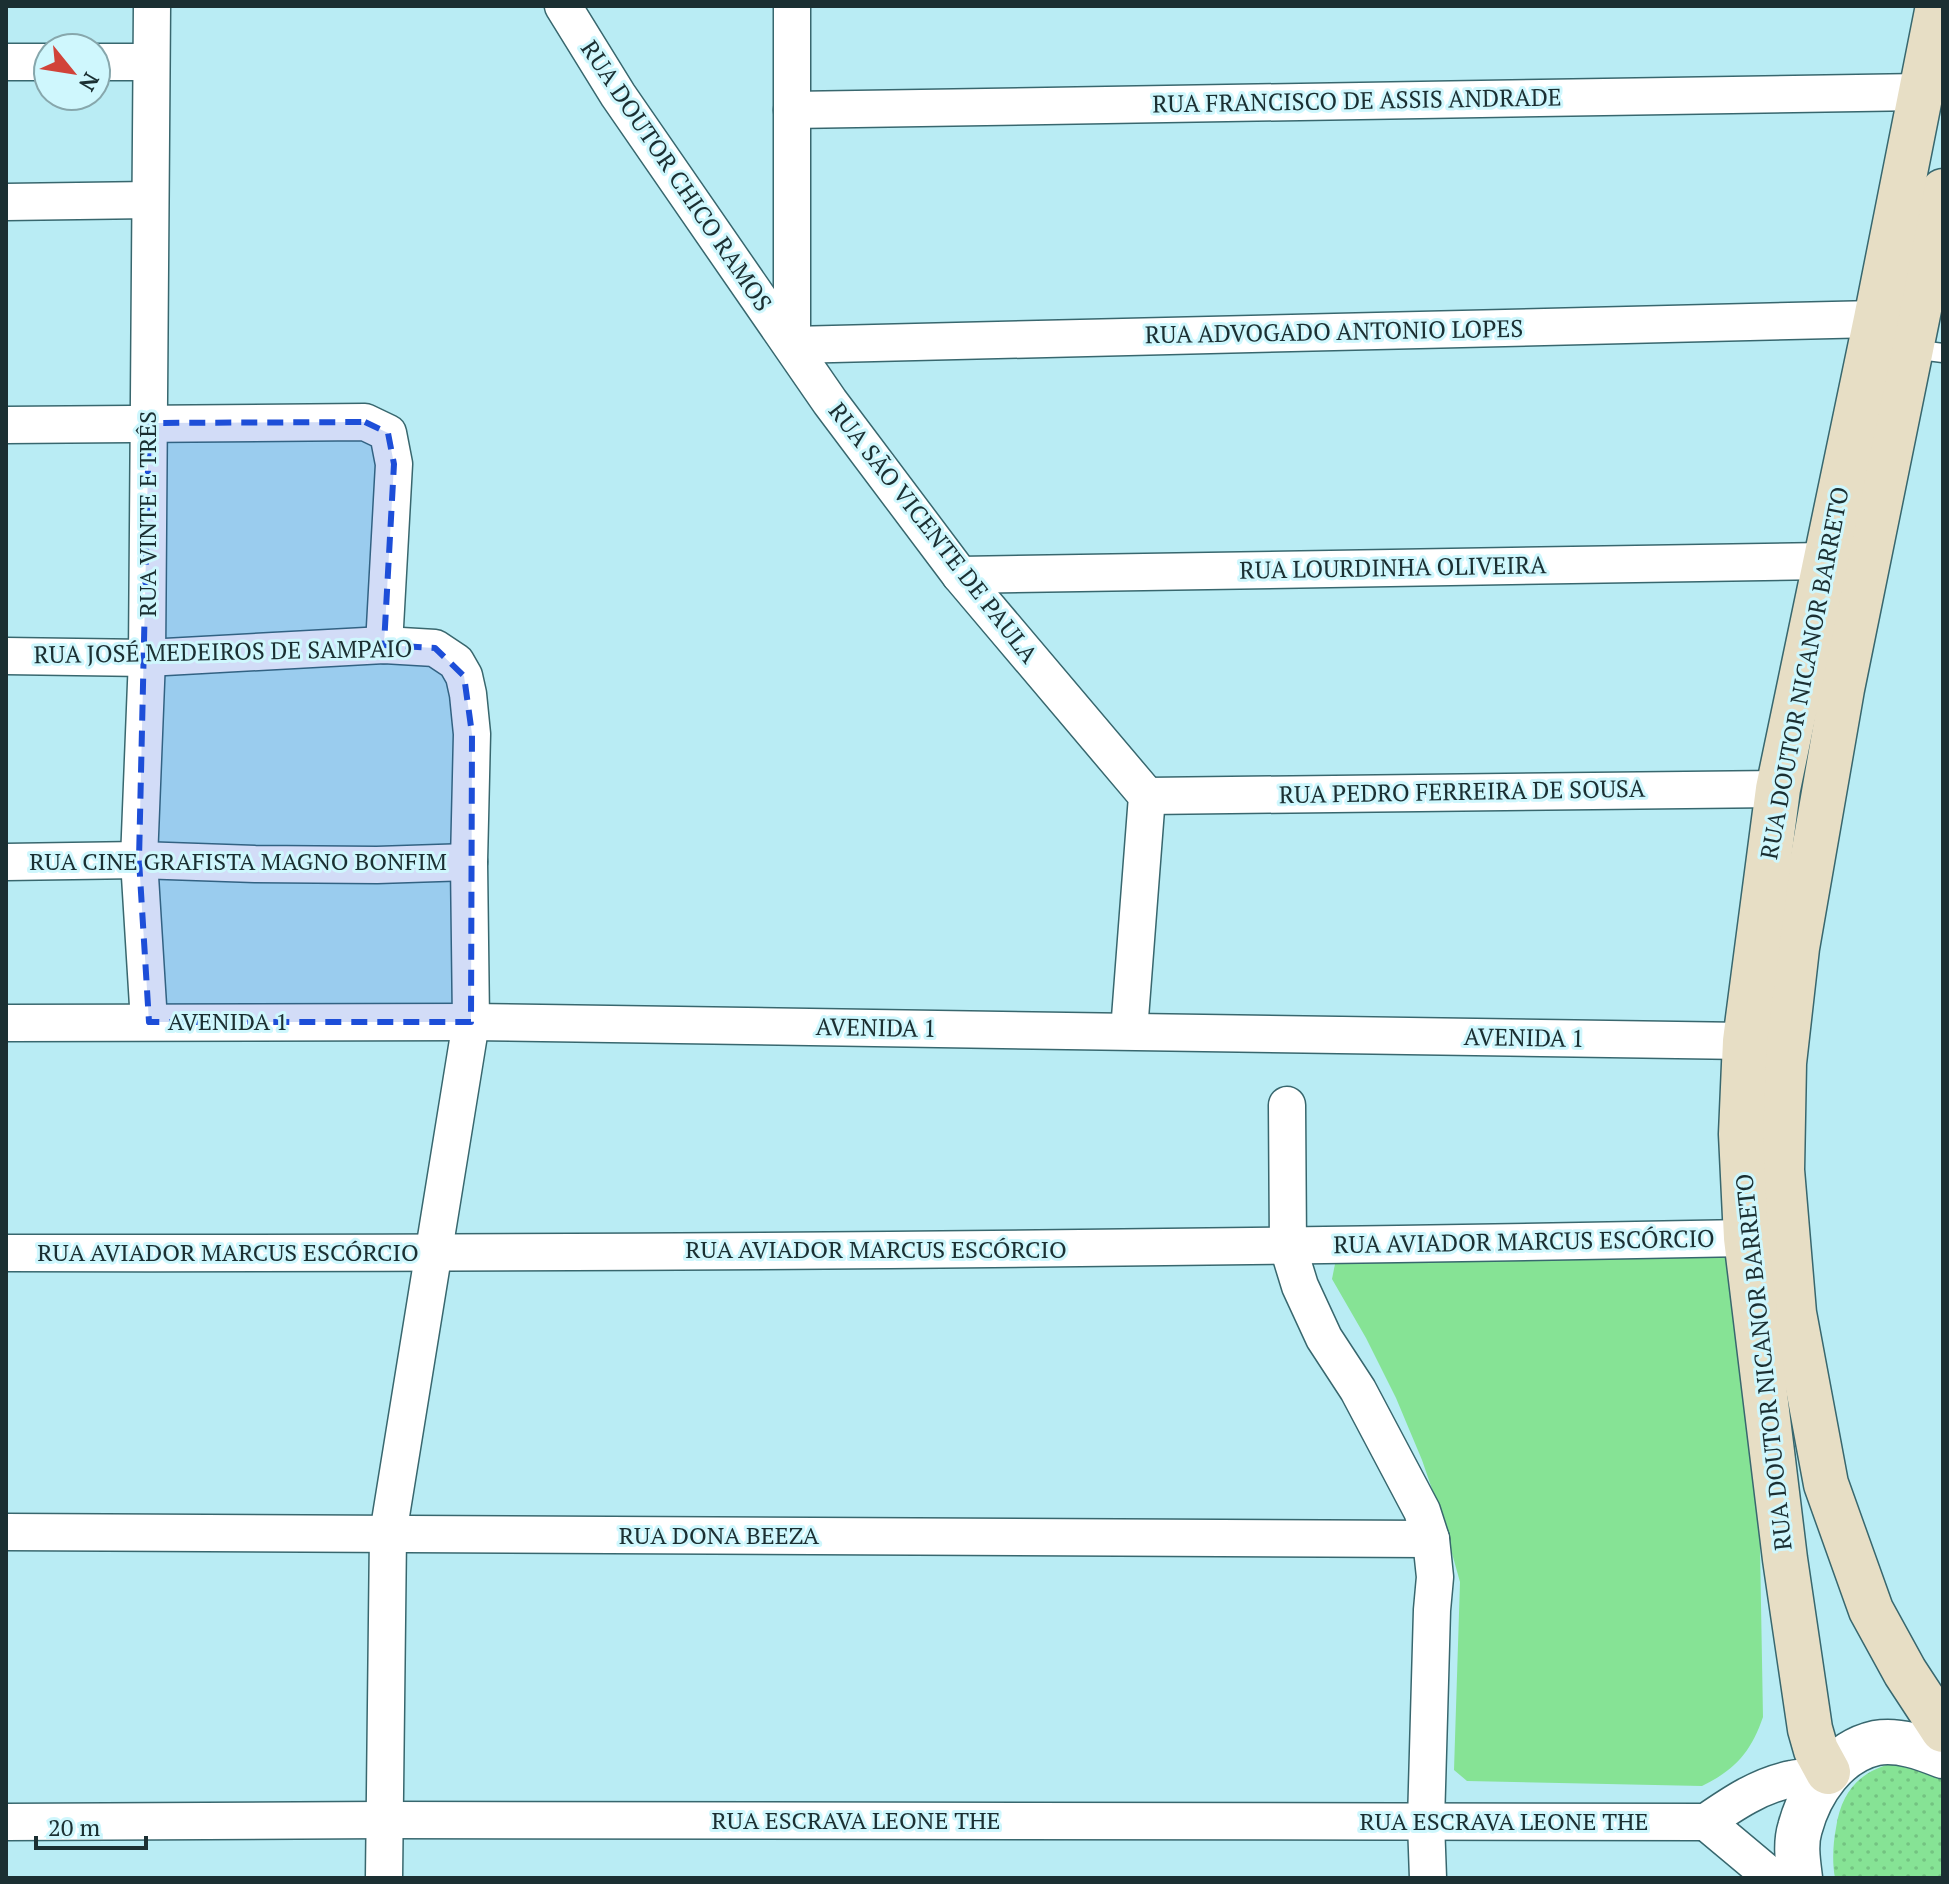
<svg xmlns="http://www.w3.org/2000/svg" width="1949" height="1884" font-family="'PT Serif',serif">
	<defs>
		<pattern id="grass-dots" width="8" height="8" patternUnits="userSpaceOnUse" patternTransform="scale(2)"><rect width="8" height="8" fill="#86e395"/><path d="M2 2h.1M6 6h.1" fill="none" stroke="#73c381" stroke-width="1.8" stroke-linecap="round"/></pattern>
	</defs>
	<rect width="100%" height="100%" fill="#b9ecf4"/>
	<path fill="url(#grass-dots)" d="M1900,1761l43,10v107h-108c-3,-16 -2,-34 1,-50 6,-40 26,-58 64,-67z"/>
	<path fill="#86e395" d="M1729,1257l30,233 4,227c-12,35 -28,53 -61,69l-235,-5 -13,-11 6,-188 -17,-61 -21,-61 -26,-62 -30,-60 -34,-59 4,-20z"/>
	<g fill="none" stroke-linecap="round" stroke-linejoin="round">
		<defs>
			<polyline id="service" points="1911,349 1943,353"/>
			<g id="minor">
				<polyline points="563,6 618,95 830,402 960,575 1147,796 1129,1031"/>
				<polyline points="6,62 48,62"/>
				<polyline points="96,62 151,62"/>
				<polyline points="792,110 1921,92"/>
				<polyline points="6,202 150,200"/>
				<polyline points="792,345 1876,319"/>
				<polyline points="792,345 792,6"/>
				<polyline points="6,425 365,422 388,433 394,464 384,645"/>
				<polyline points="960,575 1825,561"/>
				<polyline points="6,656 147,658 384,645 435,648 456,662 464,676 468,694 472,734 469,862 471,1022 388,1534 384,1878"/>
				<polyline points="1147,796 1778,789"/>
				<polyline points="6,862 139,860 255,864 377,865 469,862"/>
				<polyline points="149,1022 139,860 147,658 152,6"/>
				<polyline points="6,1023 471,1022 1745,1041"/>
				<polyline points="1287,1105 1288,1247 1300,1286 1324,1338 1358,1390 1422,1511 1431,1539 1435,1577 1432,1610 1426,1822 1428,1878"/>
				<path d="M6,1253c580,1 1160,-4 1740,-15"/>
				<polyline points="6,1532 1431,1539"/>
				<path d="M6,1822l379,-2 1321,2c26,-18 54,-37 86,-43 10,-3 21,-2 32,-2"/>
				<polyline points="1706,1822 1773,1878"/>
			</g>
			<path id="tertiary" d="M1800,1878c-2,-16 -5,-34 0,-50 10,-37 36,-76 76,-85 23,-4 47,5 67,13"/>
			<g id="secondary">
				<polyline points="1943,191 1842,689 1797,948 1784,1063 1782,1170 1794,1313 1826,1484 1871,1610 1905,1672 1943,1730"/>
				<polyline points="1828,1772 1816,1750 1810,1729 1785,1559 1746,1238 1741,1134 1745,1041 1778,789 1876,319 1938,6"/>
			</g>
		</defs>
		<use href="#service" stroke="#38676e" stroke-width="21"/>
		<use href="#minor" stroke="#38676e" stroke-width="39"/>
		<use href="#tertiary" stroke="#38676e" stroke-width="47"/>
		<use href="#secondary" stroke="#38676e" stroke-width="47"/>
		<use href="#service" stroke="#fff" stroke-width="18"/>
		<use href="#minor" stroke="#fff" stroke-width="36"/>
		<use href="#tertiary" stroke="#fff" stroke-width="44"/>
		<use href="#secondary" stroke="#e7dec5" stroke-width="44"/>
	</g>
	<path fill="#1d4ed8" fill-opacity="0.2" stroke="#1d4ed8" stroke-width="6" stroke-dasharray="16 10" stroke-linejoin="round" d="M365,422l23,11 6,31 -10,181 51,3 29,28 8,58 -1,288h-322l-10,-162 10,-437z"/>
	<g text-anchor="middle" stroke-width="6" stroke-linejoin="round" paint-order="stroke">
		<g font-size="24" fill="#1b2f32" stroke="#cff7fd">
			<text transform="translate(1357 101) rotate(-1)" y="8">RUA FRANCISCO DE ASSIS ANDRADE</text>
			<text transform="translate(676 176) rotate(56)" y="8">RUA DOUTOR CHICO RAMOS</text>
			<text transform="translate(1334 332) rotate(-1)" y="8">RUA ADVOGADO ANTONIO LOPES</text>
			<text transform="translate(148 514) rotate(-90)" y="8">RUA VINTE E TRÊS</text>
			<text transform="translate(933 533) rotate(52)" y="8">RUA SÃO VICENTE DE PAULA</text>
			<text transform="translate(1393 568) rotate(-1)" y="8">RUA LOURDINHA OLIVEIRA</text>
			<text transform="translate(223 652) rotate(-1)" y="8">RUA JOSÉ MEDEIROS DE SAMPAIO</text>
			<text transform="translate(1805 673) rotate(-79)" y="8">RUA DOUTOR NICANOR BARRETO</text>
			<text transform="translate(1462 792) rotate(-1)" y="8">RUA PEDRO FERREIRA DE SOUSA</text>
			<text x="238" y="870">RUA CINE GRAFISTA MAGNO BONFIM</text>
			<text x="228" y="1030">AVENIDA 1</text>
			<text transform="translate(876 1028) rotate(1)" y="8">AVENIDA 1</text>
			<text transform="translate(1524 1038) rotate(1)" y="8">AVENIDA 1</text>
			<text transform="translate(1524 1242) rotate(-1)" y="8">RUA AVIADOR MARCUS ESCÓRCIO</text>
			<text x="876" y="1258">RUA AVIADOR MARCUS ESCÓRCIO</text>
			<text x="228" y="1261">RUA AVIADOR MARCUS ESCÓRCIO</text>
			<text transform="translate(1764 1362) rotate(-96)" y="8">RUA DOUTOR NICANOR BARRETO</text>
			<text x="719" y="1544">RUA DONA BEEZA</text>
			<text x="856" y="1829">RUA ESCRAVA LEONE THE</text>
			<text x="1504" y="1830">RUA ESCRAVA LEONE THE</text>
		</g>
	</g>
	<rect width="1949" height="1884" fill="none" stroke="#1b2f32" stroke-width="16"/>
	<g transform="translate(72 72) rotate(120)"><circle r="38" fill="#cff7fd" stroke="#87a7ac" stroke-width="2"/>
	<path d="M0-6L14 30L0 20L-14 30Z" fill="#d14339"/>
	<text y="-12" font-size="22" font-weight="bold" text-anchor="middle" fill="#1b2f32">N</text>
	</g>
	<path d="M36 1836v12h110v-12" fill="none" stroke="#1b2f32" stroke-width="4"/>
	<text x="48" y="1836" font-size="24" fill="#1b2f32" stroke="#cff7fd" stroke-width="6" paint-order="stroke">20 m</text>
</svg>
